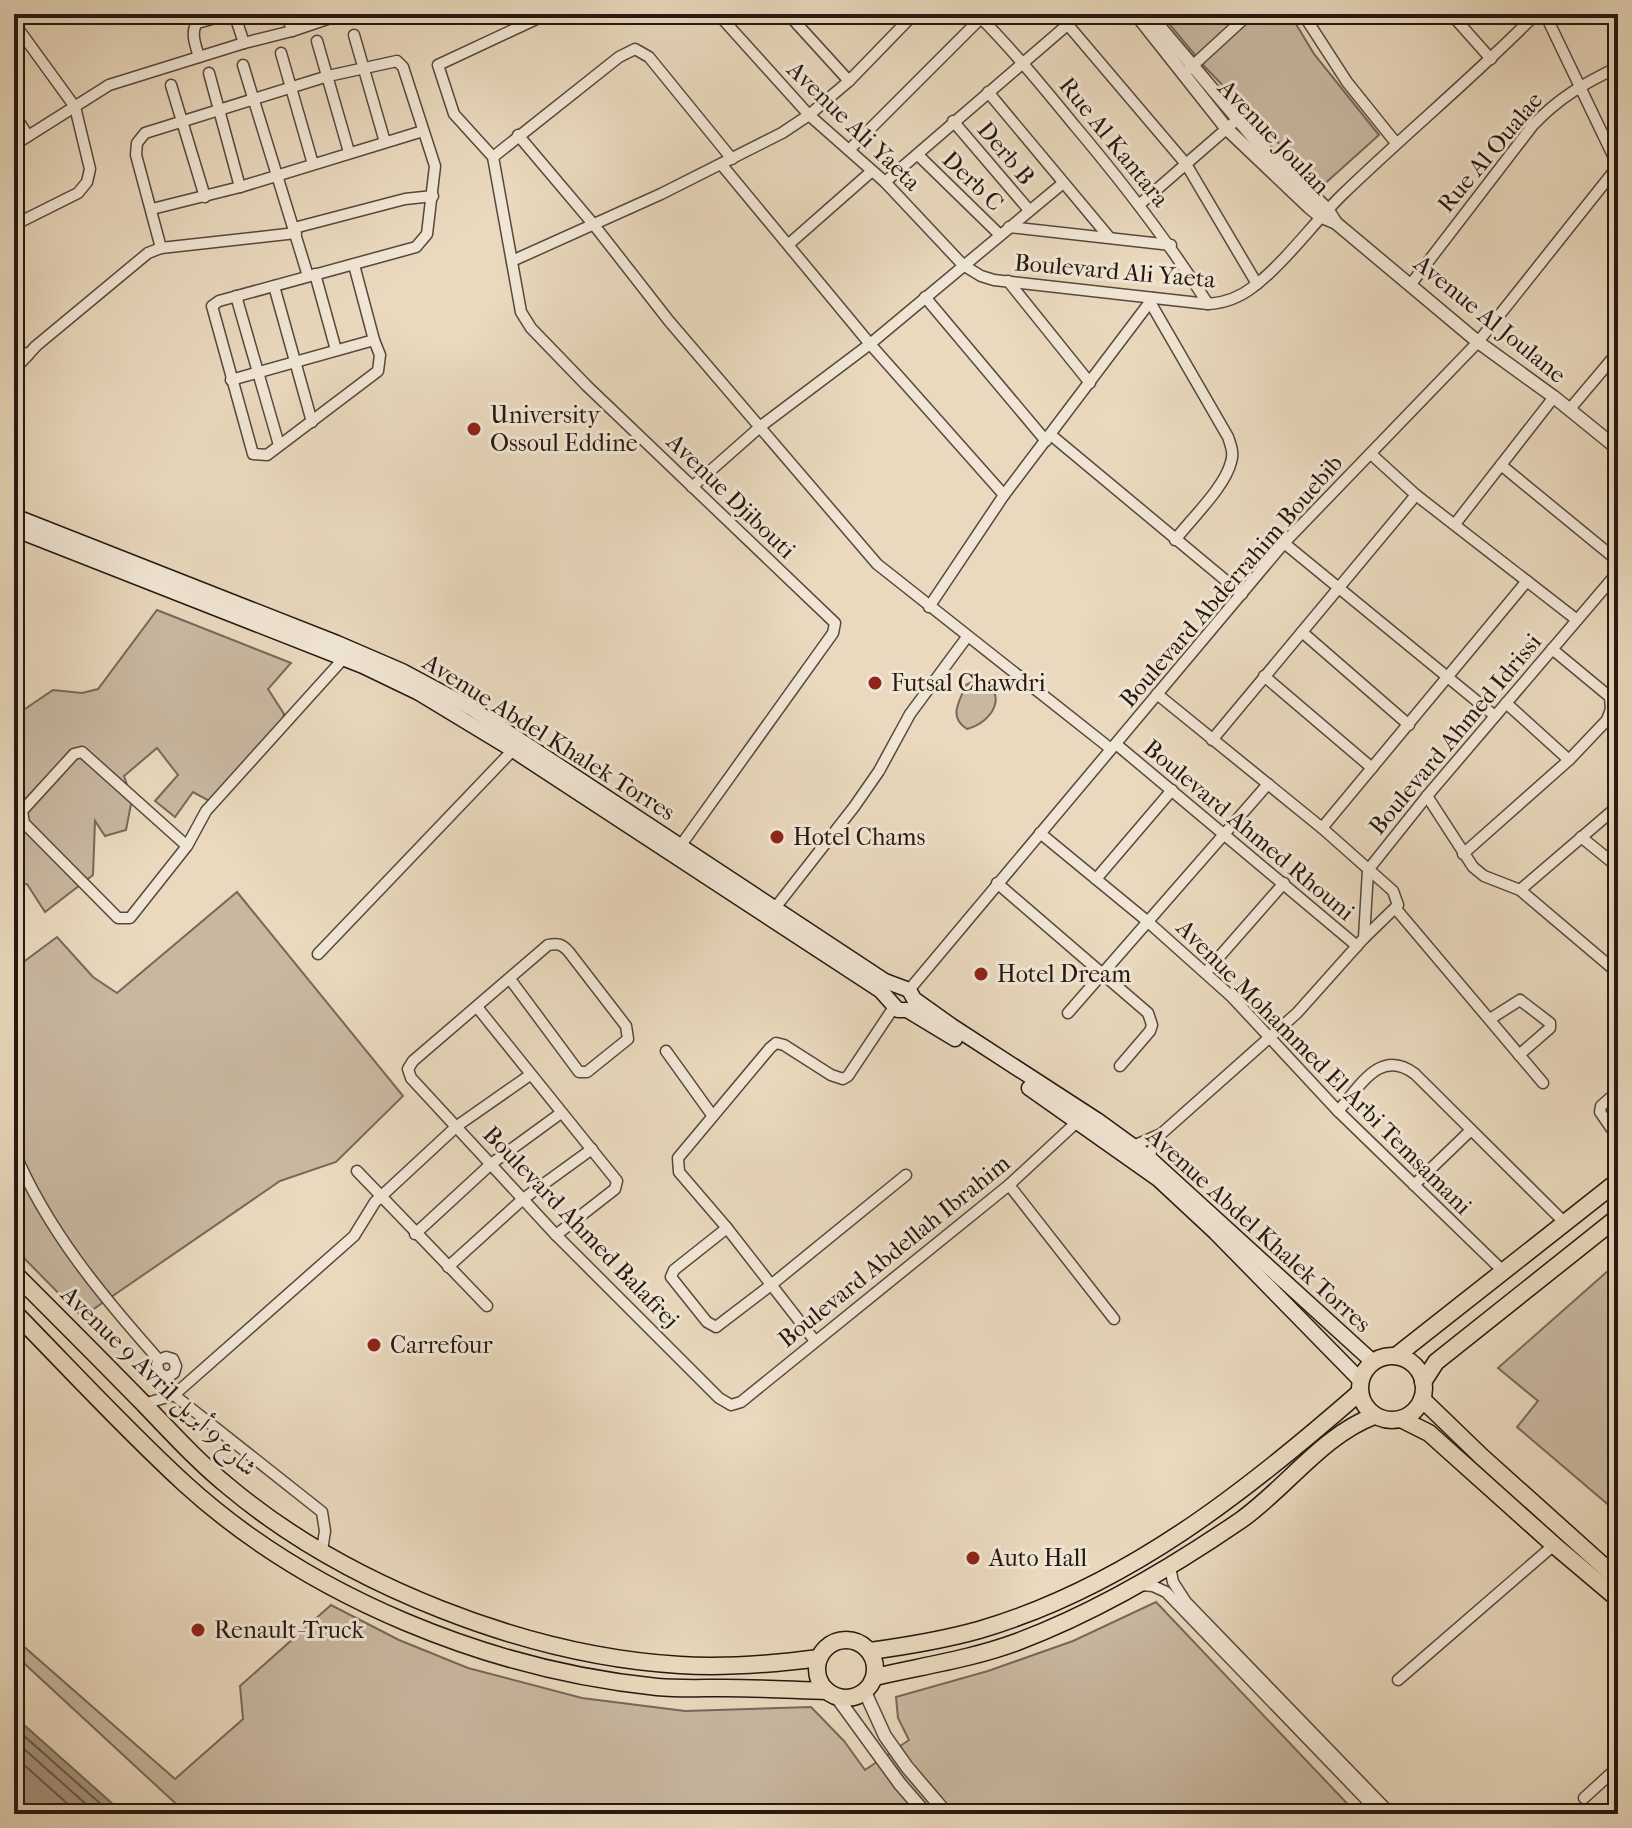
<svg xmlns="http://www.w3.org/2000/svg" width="1632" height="1828" font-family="'IM FELL French Canon',Amiri,serif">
	<rect width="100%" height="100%" fill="#ead9be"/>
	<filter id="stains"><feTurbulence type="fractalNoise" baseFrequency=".0025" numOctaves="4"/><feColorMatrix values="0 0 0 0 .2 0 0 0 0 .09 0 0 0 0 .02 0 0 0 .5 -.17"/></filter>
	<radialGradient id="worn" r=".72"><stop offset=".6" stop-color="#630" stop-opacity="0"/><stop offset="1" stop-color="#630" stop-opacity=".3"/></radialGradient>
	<g fill="#c9b8a1" stroke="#776859" stroke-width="2">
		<polygon points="1161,14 1290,14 1314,54 1379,135 1321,187 1204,66"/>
		<polygon points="157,610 291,663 268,689 284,714 278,732 213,803 193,792 175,817 155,801 178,775 157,748 124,776 132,799 126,830 105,836 95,821 93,875 45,912 27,884 14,886 14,723 25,709 53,690 82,693 98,689"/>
		<path d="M979,678c31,15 14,44 -12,51 -19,-12 -8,-27 -1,-44z"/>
		<polygon points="237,892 403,1096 336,1162 280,1181 82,1317 14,1248 14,969 57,937 93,977 117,993"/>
		<polygon points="1618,1262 1618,1513 1517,1427 1538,1401 1498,1368"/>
		<polygon points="1156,1602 1357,1814 187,1814 14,1654 14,1638 175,1779 243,1719 240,1686 331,1605 399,1640 468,1668 582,1698 685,1711 811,1707 844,1741 865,1770 909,1740 898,1718 896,1697 988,1671 1073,1641"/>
	</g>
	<polygon fill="#a79783" stroke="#736455" stroke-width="2" points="14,1716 124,1814 14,1814"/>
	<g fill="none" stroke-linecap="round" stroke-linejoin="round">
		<g stroke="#66584a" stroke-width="2">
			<polyline points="14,1727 112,1814"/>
			<polyline points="14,1740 97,1814"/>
			<polyline points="14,1756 79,1814"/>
		</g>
		<defs>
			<g id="minor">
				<polyline points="230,14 235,16 244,43"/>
				<polyline points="287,14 292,31"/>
				<polyline points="547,14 438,65 454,114 493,157 521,312 531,328 587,386 835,623 833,633 676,852"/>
				<path d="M718,14l91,101 76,67 78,83 18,11 13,4 214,24c17,-1 31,-6 45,-17 31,-23 61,-65 90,-93 63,-61 131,-117 193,-180"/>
				<polyline points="788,14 849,81"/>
				<path d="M977,14c35,35 66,73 98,112 48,57 93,115 133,178"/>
				<polyline points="1303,14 1347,82 1396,143"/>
				<polyline points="1451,14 1491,59"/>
				<polyline points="1545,14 1618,166"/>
				<polyline points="14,23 75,107 90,169 87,182 78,193 14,225"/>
				<polyline points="1068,25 1186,164 1257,284"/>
				<polyline points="354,35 385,142"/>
				<polyline points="317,41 349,152"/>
				<polyline points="281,53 313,164"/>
				<path d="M199,57c-3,-11 -9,-24 -2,-34l33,-9"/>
				<polyline points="243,65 308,276"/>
				<polyline points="1188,70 1249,14"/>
				<polyline points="209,73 240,187"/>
				<polyline points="171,85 205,197"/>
				<polyline points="988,92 1109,237"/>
				<polyline points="14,114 28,136"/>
				<polyline points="953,121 1029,210"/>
				<polyline points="518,135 594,225 669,321 877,564 1111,749"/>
				<polyline points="14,145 109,85 244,43 292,31 342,14"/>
				<polyline points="849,150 981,18"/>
				<polyline points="918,155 1000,235"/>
				<polyline points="493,157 619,57 635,49 649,57 732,159"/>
				<polyline points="721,164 870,344 1004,495"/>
				<polyline points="885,182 1080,14"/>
				<polyline points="1140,204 1232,124"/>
				<polyline points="152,209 240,187 423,131"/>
				<polyline points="1009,227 1171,245"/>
				<polyline points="294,228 405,199 433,196"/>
				<polyline points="789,244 872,171"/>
				<polyline points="161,248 136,155 137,143 145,133 328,76 397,61 403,67 435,166 427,234 416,247 219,301 212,306 253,454 267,455 378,371 380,355 374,340 354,265"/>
				<polyline points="512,261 661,194 782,133 809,115 849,81 914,14"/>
				<polyline points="315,274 336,350"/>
				<polyline points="1008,281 1090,383"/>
				<path d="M1411,284l122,-159c27,-28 50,-41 85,-58"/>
				<polyline points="274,286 312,422"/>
				<polyline points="236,296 279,445"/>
				<polyline points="925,297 1046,441"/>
				<path d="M1150,302l78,135c3,9 6,16 3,25 -6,25 -40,57 -56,78"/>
				<polyline points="14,348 28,355"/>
				<polyline points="14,370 36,346 148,253 161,248 296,233"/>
				<polyline points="231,380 374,340"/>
				<polyline points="1569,410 1618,352"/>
				<polyline points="1051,435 1242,594"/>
				<polyline points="1371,454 1416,495 1577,620"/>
				<polyline points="1501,465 1618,561"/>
				<polyline points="692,487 761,426 870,344 1062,184"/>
				<polyline points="1455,524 1554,397"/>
				<polyline points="1284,543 1495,716"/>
				<polyline points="929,607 1004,495 1153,298"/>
				<polyline points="1302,632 1409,725"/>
				<polyline points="1264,676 1372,768"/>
				<polyline points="1506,703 1569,760"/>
				<polyline points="1212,740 1416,495"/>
				<polyline points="1116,744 1357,946"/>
				<polyline points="1427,796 1473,867 1484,876 1520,890 1618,973"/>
				<polyline points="1322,828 1527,581"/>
				<polyline points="1040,833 1147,921 1232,997 1338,1111 1504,1272"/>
				<polyline points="1581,837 1618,867"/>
				<polyline points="187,846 82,752 74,754 22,811 24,823 118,918 130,918 187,846 206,811 344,658"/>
				<polyline points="1463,854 1569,760 1607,720 1611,709 1610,697 1552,649"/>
				<polyline points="1096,879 1172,790"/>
				<polyline points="997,883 1148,1013 1152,1025 1150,1031 1120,1066"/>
				<polyline points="1520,890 1618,806"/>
				<polyline points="775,908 854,807 879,771 910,714 967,637"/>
				<polyline points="1396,909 1543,1083"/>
				<polyline points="1364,938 1368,870 1427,796 1618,572"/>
				<polyline points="318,954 513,750"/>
				<polyline points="1206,972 1284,883"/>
				<path d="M510,979l69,93h8l41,-33 -2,-13 -57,-74c-7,-8 -11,-9 -21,-7l-135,116 -5,8 3,9 145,157 163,163 12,7 10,-3 268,-217 69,-64"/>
				<polyline points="909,990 1284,543 1478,342 1618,166"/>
				<polyline points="477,1007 617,1181 615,1189 556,1235"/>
				<polyline points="1068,1013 1268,784"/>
				<polyline points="1490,1019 1520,1000 1550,1023 1550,1028 1519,1055"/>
				<polyline points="666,1051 712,1115"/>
				<polyline points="1618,1091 1601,1106 1600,1112 1618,1138"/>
				<path d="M1338,1111c22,-24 42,-64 77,-37l150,149"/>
				<polyline points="1133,1146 1161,1134"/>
				<path d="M14,1151c33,79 89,146 145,209l-2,4 2,9 8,4 7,-4 2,-7 -3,-7 -7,-2 -7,3"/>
				<polyline points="1148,1157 1161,1134 1297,1013 1364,938 1398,905 1393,891 1322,828 1157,694"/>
				<polyline points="357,1171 487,1306"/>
				<polyline points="1009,1185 1114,1319"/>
				<polyline points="1414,1185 1471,1130"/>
				<polyline points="727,1228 674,1270 671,1277 707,1322 716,1327 771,1285 906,1175"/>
				<polyline points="415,1234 491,1164 561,1113"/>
				<polyline points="448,1267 523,1199 592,1149"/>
				<polyline points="815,1341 727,1228 679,1172 678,1158 770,1048 776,1043 784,1045 831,1075 843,1079 848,1076 894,1007"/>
				<polyline points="167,1377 174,1395 322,1512 325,1531 322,1550"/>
				<polyline points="144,1404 174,1395 354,1236 375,1202 457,1126 530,1075"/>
				<polyline points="1170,1567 1173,1582 1186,1602 1391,1814"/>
				<polyline points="1141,1585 1153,1586 1166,1592 1380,1814"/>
				<polyline points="1398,1680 1554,1545"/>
				<polyline points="1584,1798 1618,1767"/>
			</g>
			<g id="tertiary">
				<polyline points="1136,14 1227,129 1309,207 1320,216 1334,222"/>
				<polyline points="1149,14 1257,142 1327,209 1336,223 1478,342 1554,397 1618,449"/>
				<polyline points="865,1692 885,1736 907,1767 947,1814"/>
				<polyline points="836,1696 900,1784 926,1814"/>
			</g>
			<g id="secondary">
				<polyline points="14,516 337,643 402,671 471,708 885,981 909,990 914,999 952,1026 1097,1120 1148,1157 1373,1362"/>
				<polyline points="14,529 363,666 419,693 513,750 881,991 898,1010 907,1010 955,1039"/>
				<polyline points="1029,1088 1158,1179 1216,1233 1360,1380"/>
			</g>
			<g id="primary">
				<polyline points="1422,1399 1481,1456 1618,1579"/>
				<polyline points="1401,1419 1429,1433 1554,1545 1618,1599"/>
			</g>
			<g id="trunk">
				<path d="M14,1273c43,43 86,86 128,129 28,29 55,59 87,85 117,98 298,169 451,178 46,3 93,-1 139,-7"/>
				<path d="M14,1312c56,57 111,117 171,172 125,114 305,186 472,203 22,2 45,1 67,1 34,0 69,2 103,3"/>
				<circle cx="1392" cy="1388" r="32"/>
				<polyline points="1396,1356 1618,1181"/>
				<polyline points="1423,1382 1436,1362 1618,1217"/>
				<circle cx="846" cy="1669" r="29"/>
				<path d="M870,1651c37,-5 73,-11 109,-21 147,-43 268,-139 381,-238"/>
				<path d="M875,1677c47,-11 96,-18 142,-35 80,-30 154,-74 224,-122 45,-32 82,-85 133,-104"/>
			</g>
		</defs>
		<use href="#minor" stroke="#56483c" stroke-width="13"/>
		<use href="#tertiary" stroke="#56483c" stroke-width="15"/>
		<use href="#secondary" stroke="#251811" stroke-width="17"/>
		<use href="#primary" stroke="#251811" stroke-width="19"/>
		<use href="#trunk" stroke="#251811" stroke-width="19"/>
		<use href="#minor" stroke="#f1e6d5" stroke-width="10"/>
		<use href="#tertiary" stroke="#f1e6d5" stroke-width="12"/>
		<use href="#secondary" stroke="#f1e6d5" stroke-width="14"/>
		<use href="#primary" stroke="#ead9be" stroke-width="16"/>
		<use href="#trunk" stroke="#ead9be" stroke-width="16"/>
	</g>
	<g fill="#8f2418" stroke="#f1e6d5" stroke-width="3">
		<circle cx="474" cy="429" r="8"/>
		<circle cx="875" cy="683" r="8"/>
		<circle cx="777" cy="837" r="8"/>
		<circle cx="981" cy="974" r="8"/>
		<circle cx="374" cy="1345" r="8"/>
		<circle cx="973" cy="1558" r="8"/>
		<circle cx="198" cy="1630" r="8"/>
	</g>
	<g text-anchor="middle" stroke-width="6" stroke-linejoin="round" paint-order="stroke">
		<g font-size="24" fill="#251811" stroke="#f1e6d5">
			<text transform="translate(854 126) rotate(44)" y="8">Avenue Ali Yaeta</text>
			<text transform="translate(1274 137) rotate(46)" y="8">Avenue Joulan</text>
			<text transform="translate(1114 142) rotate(51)" y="8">Rue Al Kantara</text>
			<text transform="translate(1490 152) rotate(-50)" y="8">Rue Al Oualae</text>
			<text transform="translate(1006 153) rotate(50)" y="8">Derb B</text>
			<text transform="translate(973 181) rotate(44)" y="8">Derb C</text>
			<text transform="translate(1115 271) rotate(5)" y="8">Boulevard Ali Yaeta</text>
			<text transform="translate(1490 319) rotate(39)" y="8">Avenue Al Joulane</text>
			<text transform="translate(731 496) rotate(44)" y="8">Avenue Djibouti</text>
			<text transform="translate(1231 581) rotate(-49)" y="8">Boulevard Abderrahim Bouebib</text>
			<text transform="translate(1455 734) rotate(-50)" y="8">Boulevard Ahmed Idrissi</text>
			<text transform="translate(549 737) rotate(32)" y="8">Avenue Abdel Khalek Torres</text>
			<text transform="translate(1249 830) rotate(40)" y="8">Boulevard Ahmed Rhouni</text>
			<text transform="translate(1324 1067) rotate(45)" y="8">Avenue Mohammed El Arbi Temsamani</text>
			<text transform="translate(581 1227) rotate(46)" y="8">Boulevard Ahmed Balafrej</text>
			<text transform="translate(1259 1230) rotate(42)" y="8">Avenue Abdel Khalek Torres</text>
			<text transform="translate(894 1251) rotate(-39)" y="8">Boulevard Abdellah Ibrahim</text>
			<text transform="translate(159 1381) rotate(44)" y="8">Avenue 9 Avril شارع 9 أبريل</text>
		</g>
		<g font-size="24" fill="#251811" stroke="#f1e6d5" text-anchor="start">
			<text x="490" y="423">University<tspan x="490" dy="28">Ossoul Eddine</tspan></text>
			<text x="891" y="691">Futsal Chawdri</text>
			<text x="793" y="845">Hotel Chams</text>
			<text x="997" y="982">Hotel Dream</text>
			<text x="390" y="1353">Carrefour</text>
			<text x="989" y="1566">Auto Hall</text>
			<text x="214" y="1638">Renault-Truck</text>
		</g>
	</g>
	<rect width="1632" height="1828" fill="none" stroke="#ead9be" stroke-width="48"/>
	<rect x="16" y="16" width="1600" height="1796" fill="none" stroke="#251811" stroke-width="4"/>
	<rect x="24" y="24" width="1584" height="1780" fill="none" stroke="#251811" stroke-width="2"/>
	<rect width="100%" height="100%" filter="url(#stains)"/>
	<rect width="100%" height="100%" fill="url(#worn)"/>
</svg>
